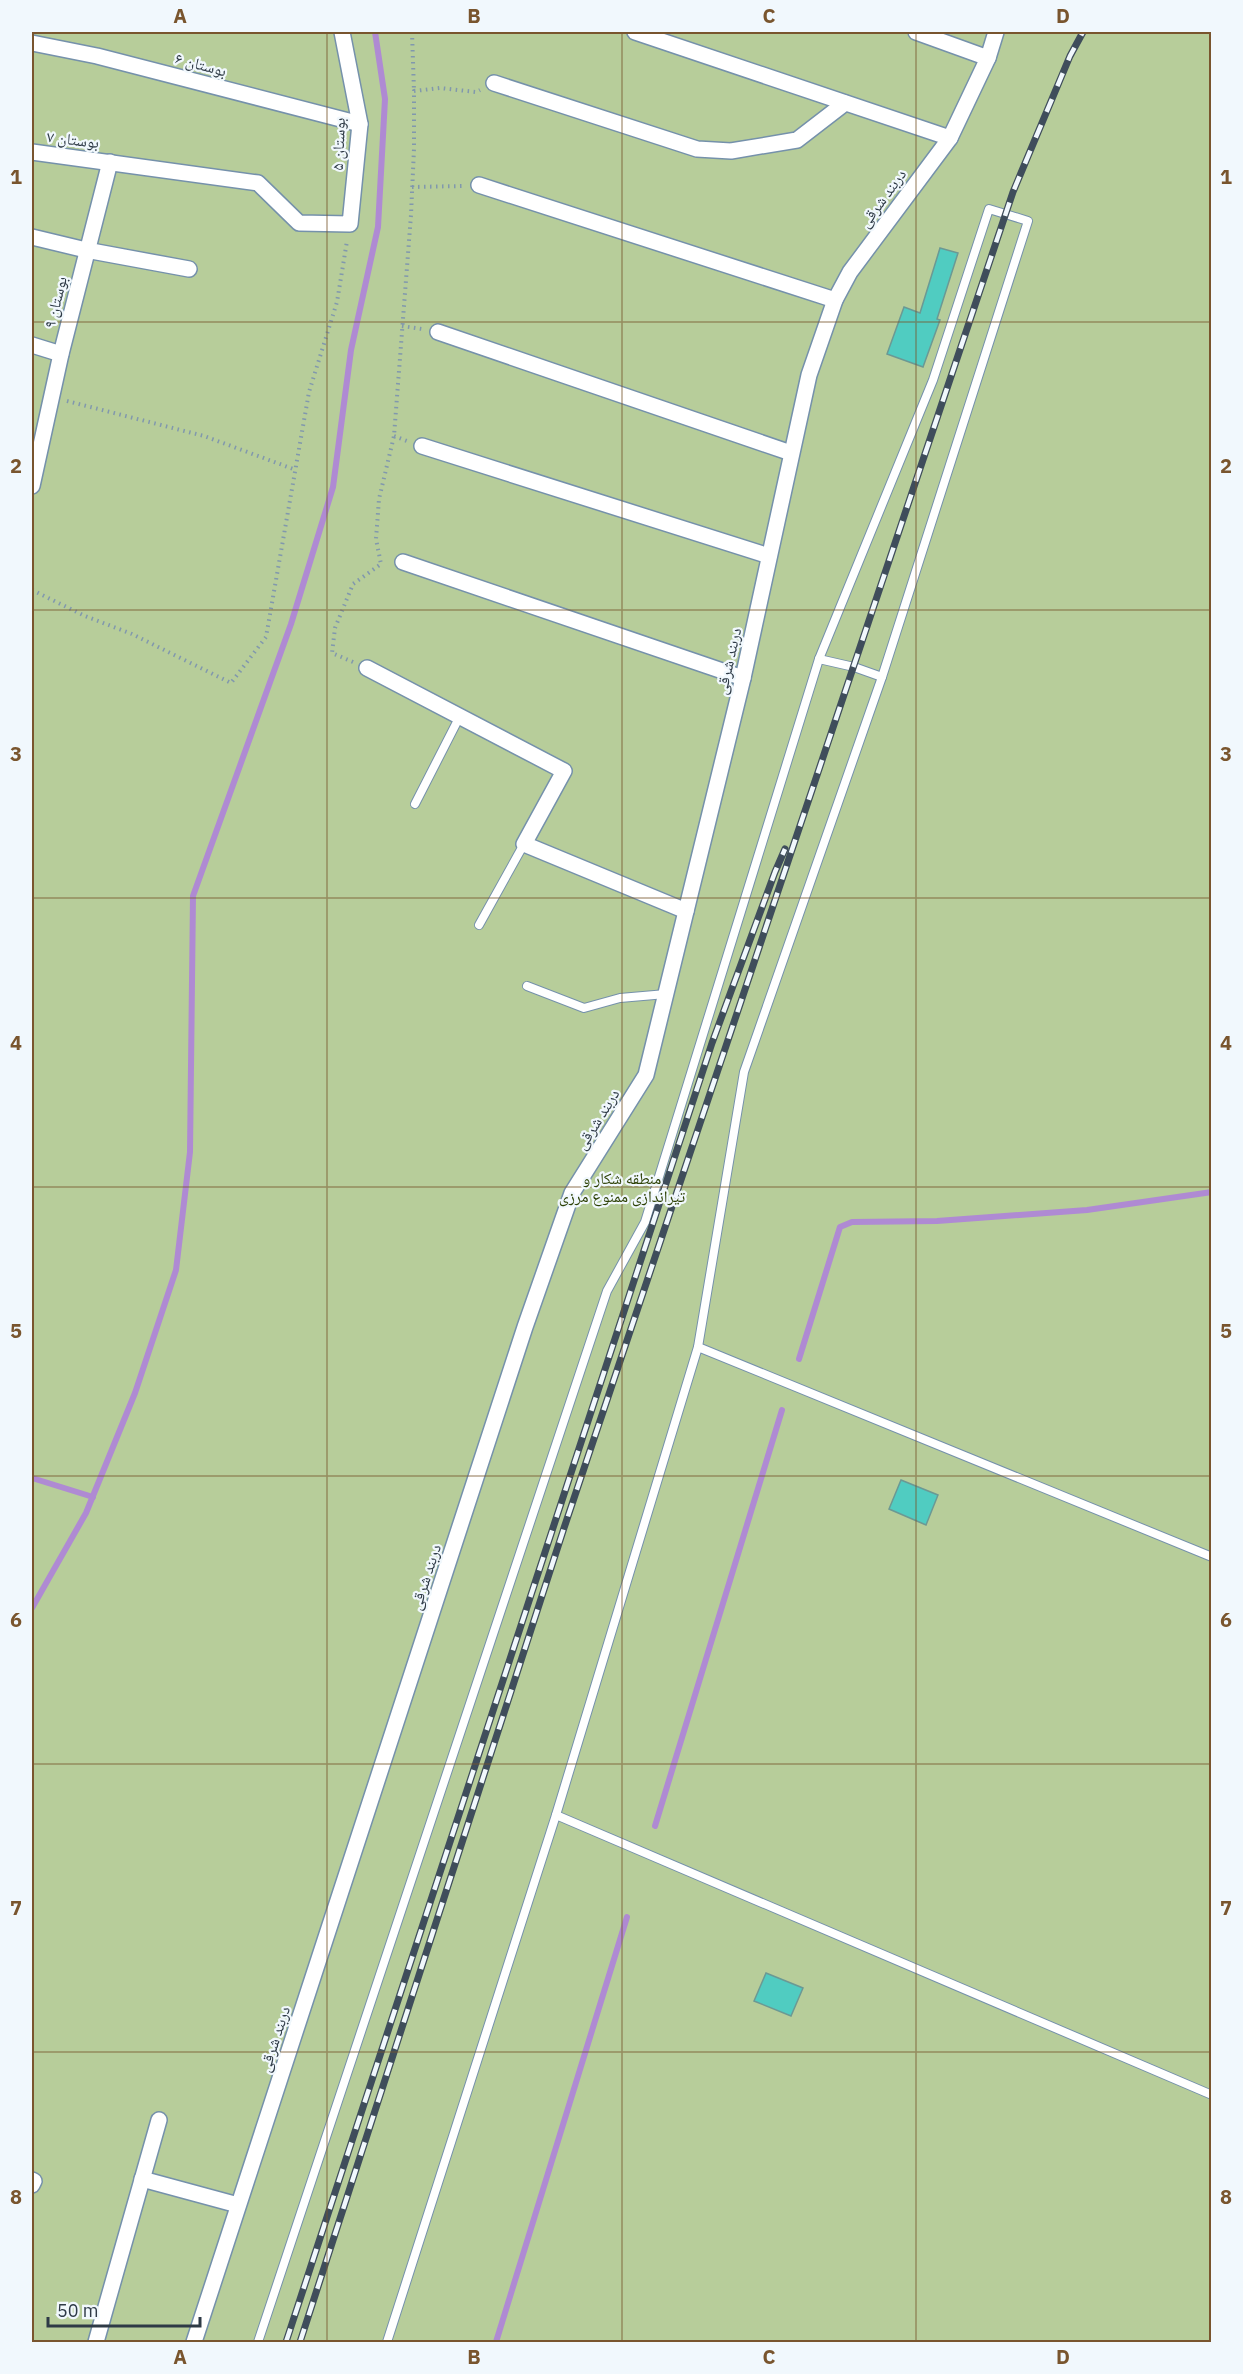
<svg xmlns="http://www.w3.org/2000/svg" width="1243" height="2374" font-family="'IBM Plex Sans','Noto Naskh Arabic',sans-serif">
	<rect width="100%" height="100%" fill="#bcdaf6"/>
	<rect fill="#b7cd9a" x="32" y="32" width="1179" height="2310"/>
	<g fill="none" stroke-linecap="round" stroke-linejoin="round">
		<g stroke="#af8ad3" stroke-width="6">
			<polyline points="799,1359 840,1227 852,1222 937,1221 1087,1210 1212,1192"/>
			<polyline points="32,1478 93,1497"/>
			<polyline points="32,1608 86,1513 135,1393 176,1270 190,1152 193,896 291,624 333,487 351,350 378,227 385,99 375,32"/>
			<polyline points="655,1826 782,1410"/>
			<polyline points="496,2342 627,1917"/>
		</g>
	</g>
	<g fill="#50ccc1" stroke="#6b9994" stroke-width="1.5">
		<polygon points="940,248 958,253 937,319 940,320 923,367 887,354 904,307 920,313"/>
		<polygon points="901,1480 938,1495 926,1525 889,1509"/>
		<polygon points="766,1973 803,1988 791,2016 754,2001"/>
	</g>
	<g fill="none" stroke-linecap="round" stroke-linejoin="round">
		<defs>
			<g id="service">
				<polyline points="819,659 854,667 882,677"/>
				<polyline points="415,804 460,716"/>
				<polyline points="479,925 524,844"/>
				<polyline points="527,986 584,1008 620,998 666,994"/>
				<polyline points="556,1815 698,1347 1212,1557"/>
				<polyline points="258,2342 607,1291 645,1222 819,659 933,380 989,209 1028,221 882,677 744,1072 698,1347"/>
				<polyline points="387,2342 556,1815 1212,2095"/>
			</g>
			<g id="minor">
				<polyline points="635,32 950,138"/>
				<polyline points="916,32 988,58"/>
				<polyline points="32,43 97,56 360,124"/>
				<polyline points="494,83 697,149 731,151 797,140 845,103"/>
				<polyline points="32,152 258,183 299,223 350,224 360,124 342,32"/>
				<polyline points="479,185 835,300"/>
				<polyline points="32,237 86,250 189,269"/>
				<polyline points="438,332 791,453"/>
				<polyline points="32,345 61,354"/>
				<polyline points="422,446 769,556"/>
				<polyline points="32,486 61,354 110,162"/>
				<polyline points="403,562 743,678"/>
				<polyline points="367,668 564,771 524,844 686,911"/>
				<polyline points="142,2179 238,2205"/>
				<polyline points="32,2180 34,2181 32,2185"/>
				<polyline points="96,2342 159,2120"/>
				<polyline points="194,2342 525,1327 572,1193 646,1075 743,678 809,375 835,300 850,272 950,138 988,58 996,32"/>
			</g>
		</defs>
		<use href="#service" stroke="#7591ab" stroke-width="10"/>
		<use href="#minor" stroke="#7591ab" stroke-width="18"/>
		<g stroke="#8198ad" stroke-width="4" stroke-dasharray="1.5 4.5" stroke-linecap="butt">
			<polyline points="412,32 414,91"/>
			<polyline points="412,187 462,186"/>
			<polyline points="402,326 422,329"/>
			<polyline points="67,401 204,436 296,470"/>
			<polyline points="394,436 407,441"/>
			<polyline points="32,590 85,616 132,634 231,683 266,637 309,392 337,302 347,241"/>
			<polyline points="353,662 332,653 335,628 353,584 381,564 376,539 379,499 394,436 411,215 414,149 414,91 440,88 476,92 480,90"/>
		</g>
		<use href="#service" stroke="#fff" stroke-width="8"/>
		<use href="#minor" stroke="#fff" stroke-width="15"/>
		<defs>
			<g id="rail">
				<polyline points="286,2342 712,1043 775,872 785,849"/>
				<polyline points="300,2342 564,1528 1013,192 1070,56 1083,32"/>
			</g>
		</defs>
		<use href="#rail" stroke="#3f4d5b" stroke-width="7"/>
		<use href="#rail" stroke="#f1f8fd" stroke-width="4.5" stroke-dasharray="14" stroke-linecap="butt"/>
	</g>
	<path fill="none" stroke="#79552e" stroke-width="1.5" stroke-opacity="0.55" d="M327,32v2310M622,32v2310M916,32v2310M32,322h1180M32,610h1180M32,898h1180M32,1187h1180M32,1476h1180M32,1764h1180M32,2052h1180"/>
	<g text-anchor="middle" stroke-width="4.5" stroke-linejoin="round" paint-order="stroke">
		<g font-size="16" fill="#2e3a46" stroke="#f1f8fd">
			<text transform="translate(201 64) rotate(15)" y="6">بوستان ۶</text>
			<text transform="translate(73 139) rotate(7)" y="6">بوستان ۷</text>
			<text transform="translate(338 144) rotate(-88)" y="6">بوستان ۵</text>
			<text transform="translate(882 198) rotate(-54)" y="6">دربند شرقی</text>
			<text transform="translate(55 302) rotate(-76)" y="6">بوستان ۹</text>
			<text transform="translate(728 661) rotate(-77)" y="6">دربند شرقی</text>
			<text transform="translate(597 1119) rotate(-58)" y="6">دربند شرقی</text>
			<text transform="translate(425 1577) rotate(-72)" y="6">دربند شرقی</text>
			<text transform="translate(274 2039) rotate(-72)" y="6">دربند شرقی</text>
		</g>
		<g font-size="16" fill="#2d4105" stroke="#f1f8fd">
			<text x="622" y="1184">منطقه شکار و<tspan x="622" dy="18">تیراندازی ممنوع مرزی</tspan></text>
		</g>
	</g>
	<rect width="1243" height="2374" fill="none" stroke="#f1f8fd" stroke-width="66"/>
	<path d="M48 2317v9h152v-9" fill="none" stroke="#2e3a46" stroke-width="3"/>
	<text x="57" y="2317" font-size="18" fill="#2e3a46" stroke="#f1f8fd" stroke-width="4.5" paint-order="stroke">50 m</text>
	<rect x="33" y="33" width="1177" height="2308" fill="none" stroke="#79552e" stroke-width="2"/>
	<g font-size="20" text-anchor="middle" font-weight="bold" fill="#79552e">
		<text x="180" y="23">A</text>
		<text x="474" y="23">B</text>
		<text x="769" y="23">C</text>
		<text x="1063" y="23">D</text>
		<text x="16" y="184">1</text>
		<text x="1226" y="184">1</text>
		<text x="16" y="473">2</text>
		<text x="1226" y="473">2</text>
		<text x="16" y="761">3</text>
		<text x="1226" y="761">3</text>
		<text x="16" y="1050">4</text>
		<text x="1226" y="1050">4</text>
		<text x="16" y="1338">5</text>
		<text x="1226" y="1338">5</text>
		<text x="16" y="1627">6</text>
		<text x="1226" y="1627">6</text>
		<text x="16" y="1915">7</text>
		<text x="1226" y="1915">7</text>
		<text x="16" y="2204">8</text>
		<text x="1226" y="2204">8</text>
		<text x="180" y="2364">A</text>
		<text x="474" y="2364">B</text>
		<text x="769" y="2364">C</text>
		<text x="1063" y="2364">D</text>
	</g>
</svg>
